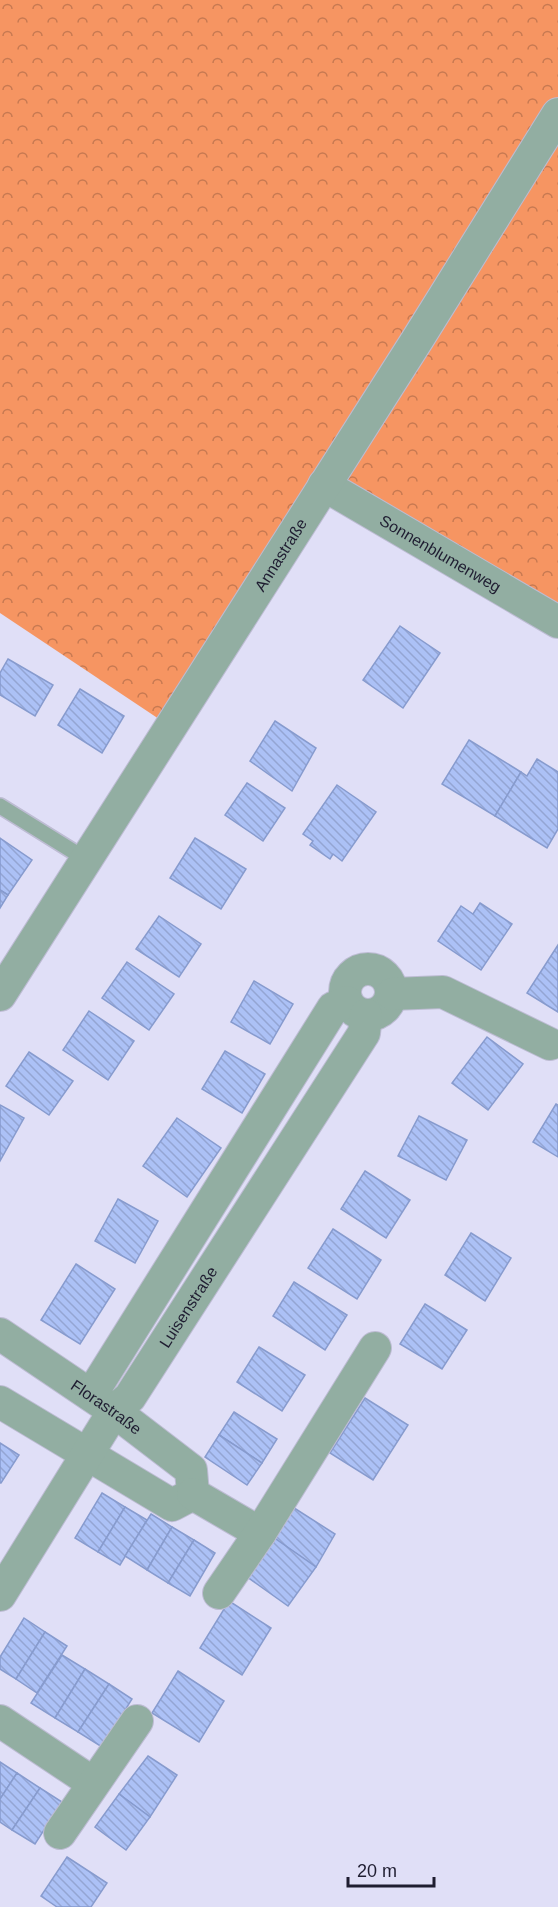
<svg xmlns="http://www.w3.org/2000/svg" width="558" height="1907" font-family="Helvetica,sans-serif">
	<defs>
		<pattern id="forest-crowns" width="20" height="18" patternUnits="userSpaceOnUse" patternTransform="scale(1.5)"><rect width="20" height="18" fill="#f69562"/><path d="M2 6a3 3 0 1 1 6 0M12 15a3 3 0 1 1 6 0" fill="none" stroke="#c77951"/></pattern>
		<pattern id="building-back-hatch" width="6" height="6" patternUnits="userSpaceOnUse" patternTransform="scale(1.5)"><rect width="6" height="6" fill="#acc1f6"/><path d="M-1 5l2 2M0 0l6 6M5-1l2 2" fill="none" stroke="#94a5d3"/></pattern>
	</defs>
	<rect width="100%" height="100%" fill="#e0dff7"/>
	<polygon fill="url(#forest-crowns)" points="0,0 558,0 558,622 324,485 171,727 0,613"/>
	<g fill="url(#building-back-hatch)" stroke="#879bce" stroke-width="1.5">
		<polygon points="400,626 440,653 403,708 363,680"/>
		<polygon points="8,659 53,685 35,716 0,695 0,673"/>
		<polygon points="80,689 124,716 102,753 58,725"/>
		<polygon points="275,721 316,748 292,791 250,761"/>
		<polygon points="469,740 521,772 495,816 442,784"/>
		<polygon points="537,759 558,772 558,829 547,848 495,816 521,772 527,776"/>
		<polygon points="247,783 285,808 263,841 225,815"/>
		<polygon points="337,785 376,812 342,861 333,854 330,859 310,845 313,841 303,834"/>
		<polygon points="0,838 32,860 8,895 0,890"/>
		<polygon points="195,838 246,869 221,909 170,878"/>
		<polygon points="0,890 8,895 0,908"/>
		<polygon points="480,903 512,924 481,970 438,941 461,906 473,914"/>
		<polygon points="159,916 201,944 179,977 136,949"/>
		<polygon points="558,945 558,1012 527,993"/>
		<polygon points="127,962 174,994 149,1030 102,998"/>
		<polygon points="254,981 293,1004 270,1044 231,1022"/>
		<polygon points="89,1011 134,1041 108,1080 63,1050"/>
		<polygon points="487,1037 523,1064 488,1110 452,1083"/>
		<polygon points="225,1051 265,1074 242,1113 202,1089"/>
		<polygon points="29,1052 73,1081 49,1115 6,1086"/>
		<polygon points="556,1104 558,1105 558,1157 533,1142"/>
		<polygon points="0,1105 24,1118 0,1161"/>
		<polygon points="419,1116 467,1140 446,1180 398,1156"/>
		<polygon points="177,1118 221,1148 187,1197 143,1166"/>
		<polygon points="365,1171 410,1200 386,1238 341,1209"/>
		<polygon points="118,1199 158,1221 135,1263 95,1241"/>
		<polygon points="333,1229 381,1260 357,1299 308,1268"/>
		<polygon points="471,1233 511,1258 485,1301 445,1275"/>
		<polygon points="76,1264 115,1289 80,1344 41,1320"/>
		<polygon points="294,1282 347,1315 325,1350 273,1316"/>
		<polygon points="425,1304 467,1330 442,1369 400,1344"/>
		<polygon points="259,1347 305,1375 282,1411 237,1382"/>
		<polygon points="365,1398 408,1425 373,1480 330,1453"/>
		<polygon points="234,1412 277,1439 262,1463 219,1435"/>
		<polygon points="219,1435 262,1463 247,1485 205,1457"/>
		<polygon points="0,1443 19,1455 1,1483 0,1483"/>
		<polygon points="102,1493 125,1507 98,1552 75,1538"/>
		<polygon points="291,1506 335,1534 316,1567 270,1535"/>
		<polygon points="125,1507 147,1520 120,1565 98,1552"/>
		<polygon points="151,1514 172,1527 147,1570 125,1556"/>
		<polygon points="172,1527 194,1540 168,1583 147,1570"/>
		<polygon points="270,1535 316,1567 288,1606 243,1574"/>
		<polygon points="194,1540 215,1553 190,1596 168,1583"/>
		<polygon points="229,1601 271,1628 242,1675 200,1648"/>
		<polygon points="24,1618 45,1632 16,1679 0,1669 0,1657"/>
		<polygon points="45,1632 67,1646 37,1693 16,1679"/>
		<polygon points="62,1655 85,1669 55,1718 31,1703"/>
		<polygon points="85,1669 109,1684 78,1732 55,1718"/>
		<polygon points="178,1671 224,1701 199,1742 152,1713"/>
		<polygon points="109,1684 132,1699 102,1747 78,1732"/>
		<polygon points="148,1756 177,1775 150,1817 119,1794"/>
		<polygon points="0,1762 17,1773 0,1799"/>
		<polygon points="17,1773 40,1788 12,1830 0,1822 0,1799"/>
		<polygon points="40,1788 62,1802 35,1844 12,1830"/>
		<polygon points="119,1794 150,1817 126,1850 95,1827"/>
		<polygon points="67,1857 107,1883 91,1907 57,1907 41,1896"/>
	</g>
	<g fill="none" stroke-linecap="round" stroke-linejoin="round">
		<defs>
			<polyline id="lane" points="0,806 87,860"/>
			<g id="street">
				<path id="s1" d="M324,485l234,137"/>
				<circle cx="368" cy="992" r="23"/>
				<polyline points="392,994 443,992 550,1044"/>
				<path id="s2" d="M0,995l419,-658 139,-223"/>
				<path id="s3" d="M0,1334l114,77 77,59 2,24 -21,11 -172,-103"/>
				<polyline points="91,1395 333,1008 347,1002"/>
				<polyline points="193,1494 260,1533"/>
				<polyline points="219,1593 260,1533 375,1348"/>
				<path id="s4" d="M0,1595l114,-184 16,-14 234,-364 2,-18"/>
				<polyline points="0,1721 93,1783"/>
				<polyline points="60,1833 137,1721"/>
			</g>
		</defs>
		<use href="#lane" stroke="#bdbcd3" stroke-width="18"/>
		<use href="#street" stroke="#bdbcd3" stroke-width="34"/>
		<use href="#lane" stroke="#92aea2" stroke-width="15"/>
		<use href="#street" stroke="#92aea2" stroke-width="32"/>
	</g>
	<g text-anchor="middle" stroke-width="5" stroke-linejoin="round" paint-order="stroke">
		<g font-size="16" fill="#1f1d31" stroke="#e0dff7">
			<text dy="6" stroke="none"><textPath href="#s1" startOffset="135">Sonnenblumenweg</textPath></text>
			<text dy="6" stroke="none"><textPath href="#s2" startOffset="522">Annastraße</textPath></text>
			<text dy="6" stroke="none"><textPath href="#s4" startOffset="345">Luisenstraße</textPath></text>
			<text dy="6" stroke="none"><textPath href="#s3" startOffset="129">Florastraße</textPath></text>
		</g>
	</g>
	<path d="M348 1877v9h86v-9" fill="none" stroke="#1f1d31" stroke-width="3"/>
	<text x="357" y="1877" font-size="18" fill="#1f1d31" stroke="#e0dff7" stroke-width="4.5" paint-order="stroke">20 m</text>
</svg>
